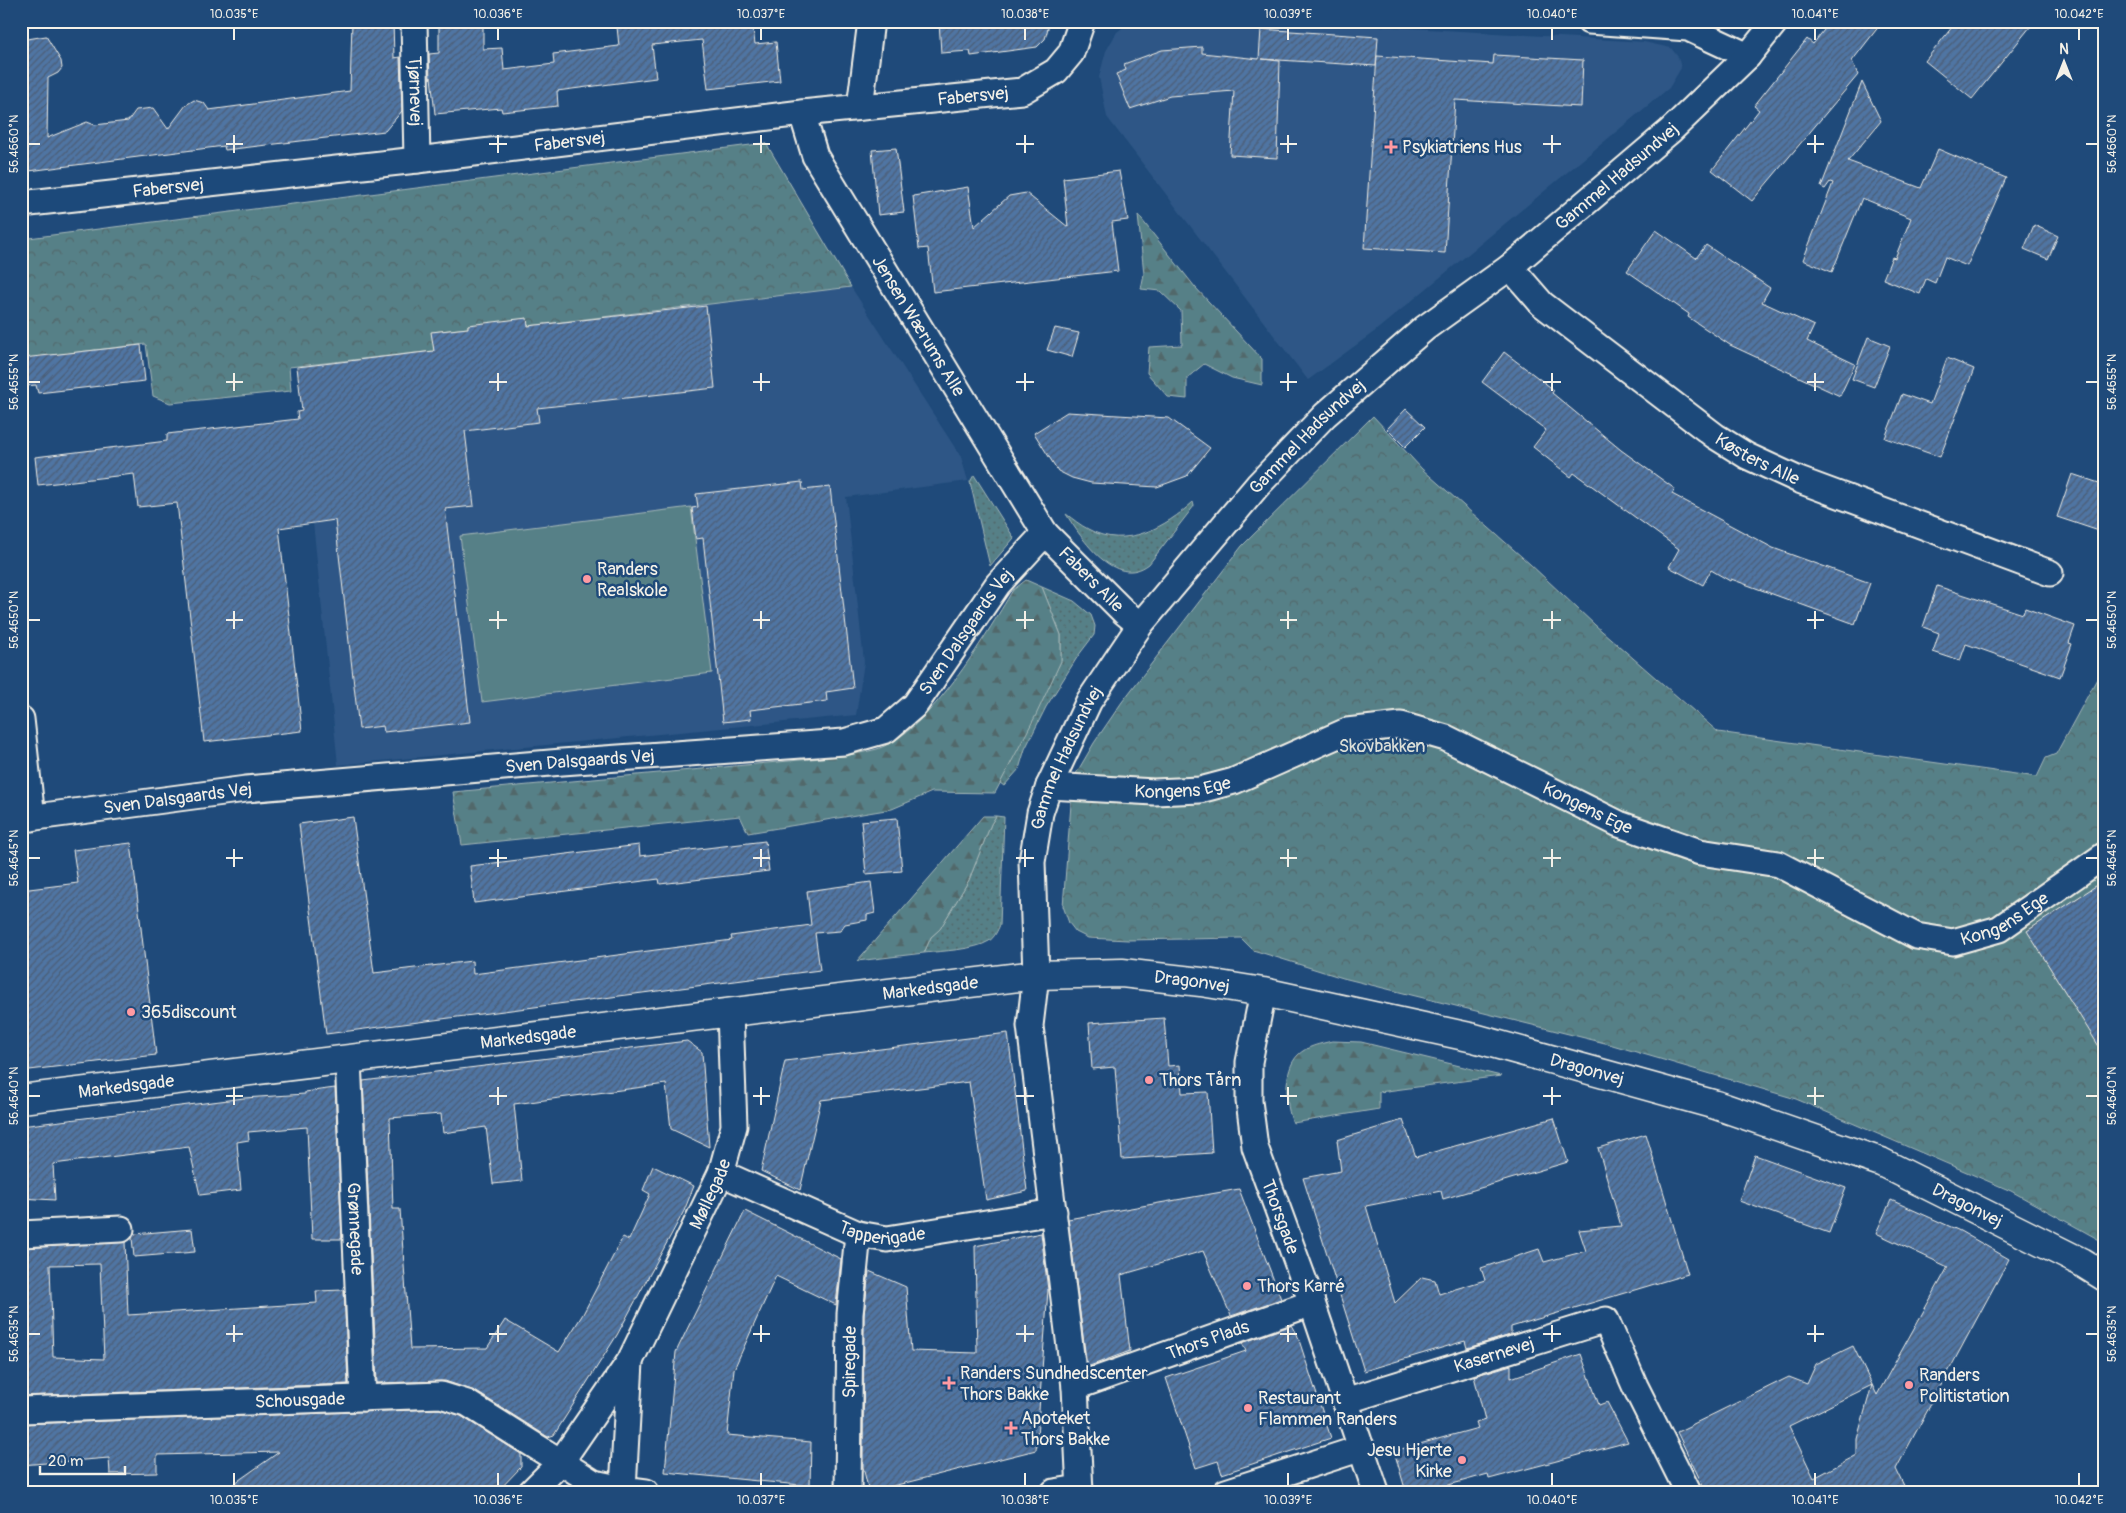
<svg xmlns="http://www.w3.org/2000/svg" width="2126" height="1513" font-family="Pangolin,sans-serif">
	<defs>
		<pattern id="grass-dots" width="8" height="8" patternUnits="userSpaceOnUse" patternTransform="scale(1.25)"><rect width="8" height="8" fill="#578087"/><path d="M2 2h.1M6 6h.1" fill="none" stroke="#51676a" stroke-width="1.8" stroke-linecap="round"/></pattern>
		<pattern id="forest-firs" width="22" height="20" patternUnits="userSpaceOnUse" patternTransform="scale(1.25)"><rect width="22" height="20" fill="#578087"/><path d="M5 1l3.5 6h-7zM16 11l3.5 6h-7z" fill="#51676a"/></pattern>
		<pattern id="park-crowns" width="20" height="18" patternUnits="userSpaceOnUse" patternTransform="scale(1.25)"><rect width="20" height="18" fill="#578087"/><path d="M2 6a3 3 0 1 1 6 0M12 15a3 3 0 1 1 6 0" fill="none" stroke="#51676a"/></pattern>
		<pattern id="building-hatch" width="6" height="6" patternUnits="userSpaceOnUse" patternTransform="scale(1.25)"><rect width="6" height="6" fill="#5074a3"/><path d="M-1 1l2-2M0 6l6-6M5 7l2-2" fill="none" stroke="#4c5e74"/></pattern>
	</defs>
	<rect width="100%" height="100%" fill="#1f4a7a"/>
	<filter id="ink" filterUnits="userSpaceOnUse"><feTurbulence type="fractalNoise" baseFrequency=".02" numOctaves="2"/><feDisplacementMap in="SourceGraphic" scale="10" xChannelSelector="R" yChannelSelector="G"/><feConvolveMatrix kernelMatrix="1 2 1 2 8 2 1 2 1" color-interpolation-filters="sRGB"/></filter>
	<g filter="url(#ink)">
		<g fill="#2e5786">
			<polygon points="1132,21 1292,21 1644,42 1671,48 1678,57 1681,68 1669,88 1374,332 1308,380 1107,117 1099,77 1106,51 1117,32"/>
			<polygon points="851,287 961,457 968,481 846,497 864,662 856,715 338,765 297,367 433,351 431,332 468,328 468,325 528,326"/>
		</g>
		<g fill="url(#grass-dots)" stroke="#a6b8b8">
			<polygon points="974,475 1014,538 990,566 970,482"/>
			<path d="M1193,502l1,4 -45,58c-34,26 -68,-26 -83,-50 7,5 14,11 22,15 37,21 78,-2 105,-27z"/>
			<polygon points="1042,587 1074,601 1091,615 1095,626 1094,635 1078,656 1046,707 1025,749 1019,769 1004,786 1000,783 1061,661 1061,635"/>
			<path d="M996,816l8,1 -4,108c-3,6 -5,12 -11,16 -14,9 -48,10 -65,12l7,-16 9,-8 29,-49 22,-56z"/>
		</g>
		<g fill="url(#forest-firs)" stroke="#a6b8b8">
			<polygon points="1138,215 1195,287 1262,359 1262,385 1232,378 1204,364 1187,378 1187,399 1168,397 1147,373 1149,347 1182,345 1181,311 1160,291 1141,289 1144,274"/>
			<path d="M1026,580l16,7 19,48v26l-25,54 -41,78 -63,-1 -40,17 -144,24 -8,-17 -278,29 -9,-53 390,-36c11,-2 23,-4 34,-7 53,-18 108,-112 136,-159z"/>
			<polygon points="983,816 996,816 991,824 969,880 940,929 931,937 924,953 857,961"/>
			<path d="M1332,1041l29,1 140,34 -122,16v17l-86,14c-8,-18 -10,-53 5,-68 9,-9 22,-11 34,-14z"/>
		</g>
		<g fill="url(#park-crowns)" stroke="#a6b8b8">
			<polygon points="766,143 851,287 528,326 468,325 468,328 432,332 434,351 289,367 291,391 170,403 153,396 146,344 21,359 21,239"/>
			<polygon points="1373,416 1422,469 1530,564 1595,625 1718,732 2037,777 2046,758 2056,754 2105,664 2105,1243 2011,1191 1796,1099 1609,1044 1343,978 1253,950 1241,938 1128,940 1088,938 1076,932 1069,923 1063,906 1073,779 1094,743 1122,702 1242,546"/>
		</g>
		<polygon fill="#578087" stroke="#a6b8b8" points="691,507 712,673 482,702 460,536"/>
		<g fill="url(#building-hatch)" stroke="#f4f1e8" fill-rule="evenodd">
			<polygon points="352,21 393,21 394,58 400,57 402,111 385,131 225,150 224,146 21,172 21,40 46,36 61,61 62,68 58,73 48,78 47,138 87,122 95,125 128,121 136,110 153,108 168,129 186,105 194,100 204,103 209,110 350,91"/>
			<polygon points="439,21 483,21 483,49 502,48 504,70 554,64 553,54 619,46 617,27 667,21 752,21 755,44 776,42 780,81 708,89 702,40 652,45 656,78 557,91 558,106 502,112 501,108 435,114 431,77 430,79 429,54 439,53"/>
			<polygon points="939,21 1050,21 1045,39 1037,47 971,56 970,51 941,53"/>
			<polygon points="1831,21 1883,21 1852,61 1858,75 1752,201 1712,170 1759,110 1754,106 1807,39 1813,44"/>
			<polygon points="1957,21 2035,21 1972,99 1925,61"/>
			<polygon points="1261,29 1378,37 1376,66 1262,59 1280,61 1277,158 1230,155 1234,91 1170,96 1130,109 1116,74 1126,70 1124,64 1162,50 1202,47 1202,53 1259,59"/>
			<polygon points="1494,55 1583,60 1581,107 1455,100 1445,253 1364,248 1377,56 1493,64"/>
			<polygon points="1862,82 1881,121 1848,161 1921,188 1938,149 2006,178 1967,266 1945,257 1935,283 1926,279 1920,294 1883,279 1892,257 1895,258 1911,218 1862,198 1832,272 1803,260 1833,183 1830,182 1825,189 1821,187"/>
			<polygon points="896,148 904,212 878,215 872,150"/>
			<polygon points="1119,171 1128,220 1112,222 1118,271 933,292 928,248 919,249 913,196 968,187 974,227 1009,196 1026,193 1068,227 1063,178"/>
			<polygon points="2034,225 2058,236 2048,259 2024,249"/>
			<polygon points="1656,230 1696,258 1706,245 1770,288 1762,302 1814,326 1807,341 1855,364 1840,396 1730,345 1688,317 1689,314 1627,271"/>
			<polygon points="706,306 715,388 537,408 539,422 465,431 474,506 445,509 470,722 384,732 383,726 359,729 335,520 279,528 302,731 204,742 177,503 138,507 134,474 38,485 35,457 167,441 167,434 298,419 297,412 302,411 297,367 434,351 431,332 468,328 468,325 527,318 528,326"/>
			<polygon points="1055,328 1079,333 1072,357 1047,350"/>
			<polygon points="1868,337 1890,346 1874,387 1852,379"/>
			<polygon points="141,345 145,381 38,393 36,385 26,386 23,358"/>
			<polygon points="1504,352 1554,390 1552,393 1621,450 1675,489 1672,494 1773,548 1870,583 1855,624 1731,579 1730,581 1711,570 1703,585 1669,567 1679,549 1574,473 1571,477 1533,447 1546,430 1482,382"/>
			<polygon points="1947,358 1974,369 1940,457 1885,438 1902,394 1930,404"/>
			<polygon points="1406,409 1425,427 1405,447 1387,429"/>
			<polygon points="1067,412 1169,418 1210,448 1187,476 1157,487 1091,483 1072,478 1058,471 1034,433"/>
			<polygon points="2072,474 2105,485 2105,533 2057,517"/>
			<polygon points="802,482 803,490 830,487 853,688 826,692 827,701 750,710 751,719 723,722 703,538 696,539 692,508 698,507 696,494"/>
			<polygon points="1937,586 2023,614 2025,608 2075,626 2069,643 2072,644 2060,677 1966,644 1960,661 1933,652 1939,633 1923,627"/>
			<polygon points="353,817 374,973 472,961 473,974 732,940 731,936 811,925 807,891 871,882 875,913 867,915 867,920 845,924 840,931 815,933 820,970 326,1034 299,824"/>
			<polygon points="897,818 902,871 866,874 861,821"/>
			<polygon points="765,841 769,871 660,884 659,879 474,903 470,866 639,845 640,856"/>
			<polygon points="131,843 156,1055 21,1071 21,890 78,883 73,850"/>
			<polygon points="2105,880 2105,1056 2027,931"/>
			<polygon points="1164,1018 1168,1066 1180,1065 1182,1093 1208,1092 1212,1153 1122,1159 1115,1067 1092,1069 1089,1023"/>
			<polygon points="1008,1033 1027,1191 986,1200 969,1082 821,1100 800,1190 761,1171 785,1061"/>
			<polygon points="687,1041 702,1052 709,1147 671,1129 666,1084 514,1104 522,1181 493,1184 486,1127 443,1133 441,1114 390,1118 393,1209 400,1209 410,1349 487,1348 505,1320 559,1352 583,1314 623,1237 629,1240 650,1194 643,1190 653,1166 694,1186 684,1211 617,1335 554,1435 548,1437 475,1391 445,1381 377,1383 363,1081"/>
			<polygon points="335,1088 342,1239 312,1239 307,1127 248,1132 249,1140 237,1142 241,1190 200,1195 189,1147 53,1164 55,1200 21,1198 21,1126 244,1098 305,1094 305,1092"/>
			<polygon points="1554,1118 1568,1162 1443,1199 1441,1191 1366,1206 1395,1303 1422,1277 1435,1280 1439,1294 1485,1280 1481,1268 1539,1249 1544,1262 1586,1251 1579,1230 1621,1226 1598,1148 1646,1134 1688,1274 1511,1327 1511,1335 1467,1348 1465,1341 1364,1371 1303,1178 1341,1171 1337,1140 1403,1120 1416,1157"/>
			<polygon points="1755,1155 1846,1188 1829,1233 1739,1201"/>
			<polygon points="1239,1189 1281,1299 1231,1316 1203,1251 1121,1275 1130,1351 1087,1367 1068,1219"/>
			<path d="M1891,1200l69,31 49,28 -113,210 11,23h-201l-29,-60 112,-55 18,7 9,-20 37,-18 24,49 71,-128 -72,-34zM1872,1385l-15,54v16l-43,23 -25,-52z"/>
			<polygon points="745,1211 841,1259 836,1305 776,1276 734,1369 727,1435 811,1442 810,1486 665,1472 676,1352"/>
			<polygon points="192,1229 195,1252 134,1257 132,1238 134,1234"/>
			<polygon points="1041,1233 1048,1290 1036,1450 869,1492 863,1467 864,1315 869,1271 906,1287 911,1351 977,1353 975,1246"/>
			<path d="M125,1242l3,73 189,-12 -1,-12 28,-1 4,94 -327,12v-148zM100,1264l4,95 -51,-2 -3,-92z"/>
			<polygon points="1292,1325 1297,1334 1331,1438 1222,1474 1218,1461 1196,1468 1166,1378 1246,1351 1242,1343"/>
			<polygon points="1581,1354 1599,1405 1607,1402 1628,1442 1489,1479 1488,1474 1424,1492 1406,1492 1394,1451 1478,1428 1476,1423 1485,1420 1474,1376 1511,1365 1511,1378"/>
			<polygon points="439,1409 461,1416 521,1454 521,1467 497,1492 222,1492 279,1452 157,1455 157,1473 110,1474 109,1458 21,1465 21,1424"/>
		</g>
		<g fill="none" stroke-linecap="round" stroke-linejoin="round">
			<defs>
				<g id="street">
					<path id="s1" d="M414,21l3,139"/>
					<polyline points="1589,21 1688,28 1748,56"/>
					<polyline points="860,107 871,21"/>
					<path id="s2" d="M802,113l13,43 230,377 79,79 16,13"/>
					<path id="s3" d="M21,204l396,-44 385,-47 220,-22 34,-20 15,-18 11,-32"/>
					<path id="s4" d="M1510,267l32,37 173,132 32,20 52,24 251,93"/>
					<polyline points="21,719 32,818"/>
					<path id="s5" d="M1049,786l105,6 46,-2 34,-9 113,-50 54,-6 45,13 173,86 81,28 78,12 138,72 37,6 46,-13 106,-74"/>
					<path id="s6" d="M21,819l225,-30 316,-27 282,-20 42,-12 29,-25 83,-121 47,-51"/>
					<path id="s7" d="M1263,992l-14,70v39l6,46 57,156 64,189"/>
					<path id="s8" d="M348,1059l15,339"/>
					<path id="s9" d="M721,1173l137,61 29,5 167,-27"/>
					<polyline points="21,1234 121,1229"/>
					<polyline points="630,1362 623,1489 646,1492"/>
					<path id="s10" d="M1075,1387l237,-84"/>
					<path id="s11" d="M1345,1401l261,-81 29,66 53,106"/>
					<path id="s12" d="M21,1410l420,-15 26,8 127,80 29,6 2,3"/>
					<path id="s13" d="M531,1492l29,-29 70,-102 91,-188 13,-47 -4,-114"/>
					<path id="s14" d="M848,1492l2,-178 8,-80"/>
					<polyline points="1054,1492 1079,1488"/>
					<path id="s15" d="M1080,1492l-5,-105 -45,-361 6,-51 -4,-113 8,-49 9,-27 40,-85 51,-76 118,-140 67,-70 100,-87 85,-61 160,-136 78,-75 28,-35"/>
					<polyline points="1226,1492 1362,1448"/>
				</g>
				<g id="secondary">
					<path id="s16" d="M21,1099l1015,-124 86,-2 79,9 62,10 211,46 242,67 165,57 200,100 24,15"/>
				</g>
			</defs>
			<use href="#street" stroke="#f4f1e8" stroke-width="29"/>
			<use href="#secondary" stroke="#f4f1e8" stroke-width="31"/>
			<use href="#street" stroke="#1f4a7a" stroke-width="25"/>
			<use href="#secondary" stroke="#1f4a7a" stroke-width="28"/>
		</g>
	</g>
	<path fill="none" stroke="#f4f1e8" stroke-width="2" d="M234,28v12M498,28v12M761,28v12M1025,28v12M1288,28v12M1552,28v12M1815,28v12M2079,28v12M234,135v18M498,135v18M761,135v18M1025,135v18M1288,135v18M1552,135v18M1815,135v18M28,144h12M226,144h17M489,144h18M753,144h17M1016,144h18M1280,144h17M1543,144h18M1807,144h17M2086,144h12M234,373v18M498,373v18M761,373v18M1025,373v18M1288,373v18M1552,373v18M1815,373v18M28,382h12M226,382h17M489,382h18M753,382h17M1016,382h18M1280,382h17M1543,382h18M1807,382h17M2086,382h12M234,611v18M498,611v18M761,611v18M1025,611v18M1288,611v18M1552,611v18M1815,611v18M28,620h12M226,620h17M489,620h18M753,620h17M1016,620h18M1280,620h17M1543,620h18M1807,620h17M2086,620h12M234,849v18M498,849v18M761,849v18M1025,849v18M1288,849v18M1552,849v18M1815,849v18M28,858h12M226,858h17M489,858h18M753,858h17M1016,858h18M1280,858h17M1543,858h18M1807,858h17M2086,858h12M234,1087v18M498,1087v18M761,1087v18M1025,1087v18M1288,1087v18M1552,1087v18M1815,1087v18M28,1096h12M226,1096h17M489,1096h18M753,1096h17M1016,1096h18M1280,1096h17M1543,1096h18M1807,1096h17M2086,1096h12M234,1325v17M498,1325v17M761,1325v17M1025,1325v17M1288,1325v17M1552,1325v17M1815,1325v17M28,1334h12M226,1334h17M489,1334h18M753,1334h17M1016,1334h18M1280,1334h17M1543,1334h18M1807,1334h17M2086,1334h12M234,1473v13M498,1473v13M761,1473v13M1025,1473v13M1288,1473v13M1552,1473v13M1815,1473v13M2079,1473v13"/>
	<g fill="#ff9aa2" stroke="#1f4a7a" stroke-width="2">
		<path d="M1388.5 139.5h5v5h5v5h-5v5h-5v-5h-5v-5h5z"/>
		<circle cx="587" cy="579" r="5"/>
		<circle cx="131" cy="1012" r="5"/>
		<circle cx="1149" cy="1080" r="5"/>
		<circle cx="1247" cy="1286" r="5"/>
		<path d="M946.5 1375.5h5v5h5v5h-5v5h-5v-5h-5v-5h5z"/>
		<circle cx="1909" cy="1385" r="5"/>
		<circle cx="1248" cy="1408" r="5"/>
		<path d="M1008.5 1420.5h5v5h5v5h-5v5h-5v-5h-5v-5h5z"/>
		<circle cx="1462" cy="1460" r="5"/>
	</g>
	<g text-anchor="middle" stroke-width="5" stroke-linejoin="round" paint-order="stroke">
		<g font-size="18" fill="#f4f1e8" stroke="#1f4a7a">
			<text dy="6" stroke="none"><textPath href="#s1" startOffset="70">Tjørnevej</textPath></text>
			<text dy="6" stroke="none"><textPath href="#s3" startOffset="958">Fabersvej</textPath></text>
			<text dy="6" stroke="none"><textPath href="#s3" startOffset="552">Fabersvej</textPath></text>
			<text dy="6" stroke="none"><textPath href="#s15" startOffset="1554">Gammel Hadsundvej</textPath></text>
			<text dy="6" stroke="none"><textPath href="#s3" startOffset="148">Fabersvej</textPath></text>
			<text dy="6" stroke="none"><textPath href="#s2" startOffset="244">Jensen Wærums Alle</textPath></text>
			<text dy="6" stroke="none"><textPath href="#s15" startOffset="1149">Gammel Hadsundvej</textPath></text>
			<text dy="6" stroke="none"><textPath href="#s4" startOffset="315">Køsters Alle</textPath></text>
			<text dy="6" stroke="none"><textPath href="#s2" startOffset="552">Fabers Alle</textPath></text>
			<text dy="6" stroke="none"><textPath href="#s6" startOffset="998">Sven Dalsgaards Vej</textPath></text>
			<text dy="6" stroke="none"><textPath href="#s15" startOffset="744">Gammel Hadsundvej</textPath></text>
			<text dy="6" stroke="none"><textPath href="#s6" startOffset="562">Sven Dalsgaards Vej</textPath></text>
			<text dy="6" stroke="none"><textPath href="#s5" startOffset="134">Kongens Ege</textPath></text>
			<text dy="6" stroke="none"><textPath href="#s6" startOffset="158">Sven Dalsgaards Vej</textPath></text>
			<text dy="6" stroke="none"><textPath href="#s5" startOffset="569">Kongens Ege</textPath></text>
			<text dy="6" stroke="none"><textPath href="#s5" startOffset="1019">Kongens Ege</textPath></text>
			<text dy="6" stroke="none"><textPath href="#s16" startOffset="1179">Dragonvej</textPath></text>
			<text dy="6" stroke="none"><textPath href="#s16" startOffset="916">Markedsgade</textPath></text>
			<text dy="6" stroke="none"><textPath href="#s16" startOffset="511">Markedsgade</textPath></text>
			<text dy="6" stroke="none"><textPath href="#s16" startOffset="1584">Dragonvej</textPath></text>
			<text dy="6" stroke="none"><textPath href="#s16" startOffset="106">Markedsgade</textPath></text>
			<text dy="6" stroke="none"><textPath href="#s13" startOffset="350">Møllegade</textPath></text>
			<text dy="6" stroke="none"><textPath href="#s16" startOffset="1989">Dragonvej</textPath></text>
			<text dy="6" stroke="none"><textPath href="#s7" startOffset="231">Thorsgade</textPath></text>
			<text dy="6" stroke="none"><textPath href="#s9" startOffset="174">Tapperigade</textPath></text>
			<text dy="6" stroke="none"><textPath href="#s8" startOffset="170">Grønnegade</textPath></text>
			<text dy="6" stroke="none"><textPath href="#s10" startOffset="141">Thors Plads</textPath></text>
			<text dy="6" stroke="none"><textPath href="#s11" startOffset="156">Kasernevej</textPath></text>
			<text dy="6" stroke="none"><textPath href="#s14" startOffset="130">Spiregade</textPath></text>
			<text dy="6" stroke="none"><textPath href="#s12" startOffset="279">Schousgade</textPath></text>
		</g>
		<g font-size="18" fill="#f4f1e8" stroke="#1f4a7a" text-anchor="start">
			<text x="1402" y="153">Psykiatriens Hus</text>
			<text x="597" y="575">Randers<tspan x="597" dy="21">Realskole</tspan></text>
			<text x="141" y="1018">365discount</text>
			<text x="1159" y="1086">Thors Tårn</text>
			<text x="1257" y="1292">Thors Karré</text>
			<text x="960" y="1379">Randers Sundhedscenter<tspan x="960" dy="21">Thors Bakke</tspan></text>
			<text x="1919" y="1381">Randers<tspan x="1919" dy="21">Politistation</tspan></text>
			<text x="1258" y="1404">Restaurant<tspan x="1258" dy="21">Flammen Randers</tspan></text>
			<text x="1021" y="1424">Apoteket<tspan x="1021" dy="21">Thors Bakke</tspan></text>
			<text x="1452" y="1456" text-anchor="end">Jesu Hjerte<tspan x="1452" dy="21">Kirke</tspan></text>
		</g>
		<g font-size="18" fill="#dce0d9" stroke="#1f4a7a">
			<text x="1382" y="752">Skovbakken</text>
		</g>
	</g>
	<rect width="2126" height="1513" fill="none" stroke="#1f4a7a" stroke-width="55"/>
	<g transform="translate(2064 62)" stroke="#1f4a7a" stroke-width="4" paint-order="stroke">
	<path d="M0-4L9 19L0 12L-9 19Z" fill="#f4f1e8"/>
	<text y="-8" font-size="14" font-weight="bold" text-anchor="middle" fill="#f4f1e8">N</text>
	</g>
	<path d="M40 1466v8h85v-8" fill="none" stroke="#f4f1e8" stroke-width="2.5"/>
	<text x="48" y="1466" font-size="15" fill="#f4f1e8" stroke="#1f4a7a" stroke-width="4" paint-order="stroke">20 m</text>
	<rect x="28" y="28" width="2070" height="1458" fill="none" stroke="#f4f1e8" stroke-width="2"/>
	<g font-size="12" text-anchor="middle" fill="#f4f1e8">
		<text x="234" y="18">10.035°E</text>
		<text x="498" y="18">10.036°E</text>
		<text x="761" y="18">10.037°E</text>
		<text x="1025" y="18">10.038°E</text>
		<text x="1288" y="18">10.039°E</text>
		<text x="1552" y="18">10.040°E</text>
		<text x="1815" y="18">10.041°E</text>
		<text x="2079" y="18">10.042°E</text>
		<text transform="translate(14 144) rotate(-90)" y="4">56.4660°N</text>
		<text transform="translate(2112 144) rotate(-90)" y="4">56.4660°N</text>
		<text transform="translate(14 382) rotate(-90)" y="4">56.4655°N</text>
		<text transform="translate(2112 382) rotate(-90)" y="4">56.4655°N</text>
		<text transform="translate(14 620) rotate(-90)" y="4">56.4650°N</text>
		<text transform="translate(2112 620) rotate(-90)" y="4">56.4650°N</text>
		<text transform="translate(14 858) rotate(-90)" y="4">56.4645°N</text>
		<text transform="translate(2112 858) rotate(-90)" y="4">56.4645°N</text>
		<text transform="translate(14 1096) rotate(-90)" y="4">56.4640°N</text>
		<text transform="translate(2112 1096) rotate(-90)" y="4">56.4640°N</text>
		<text transform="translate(14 1334) rotate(-90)" y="4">56.4635°N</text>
		<text transform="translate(2112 1334) rotate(-90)" y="4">56.4635°N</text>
		<text x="234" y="1504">10.035°E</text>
		<text x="498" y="1504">10.036°E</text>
		<text x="761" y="1504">10.037°E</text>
		<text x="1025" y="1504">10.038°E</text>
		<text x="1288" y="1504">10.039°E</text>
		<text x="1552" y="1504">10.040°E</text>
		<text x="1815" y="1504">10.041°E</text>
		<text x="2079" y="1504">10.042°E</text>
	</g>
</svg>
